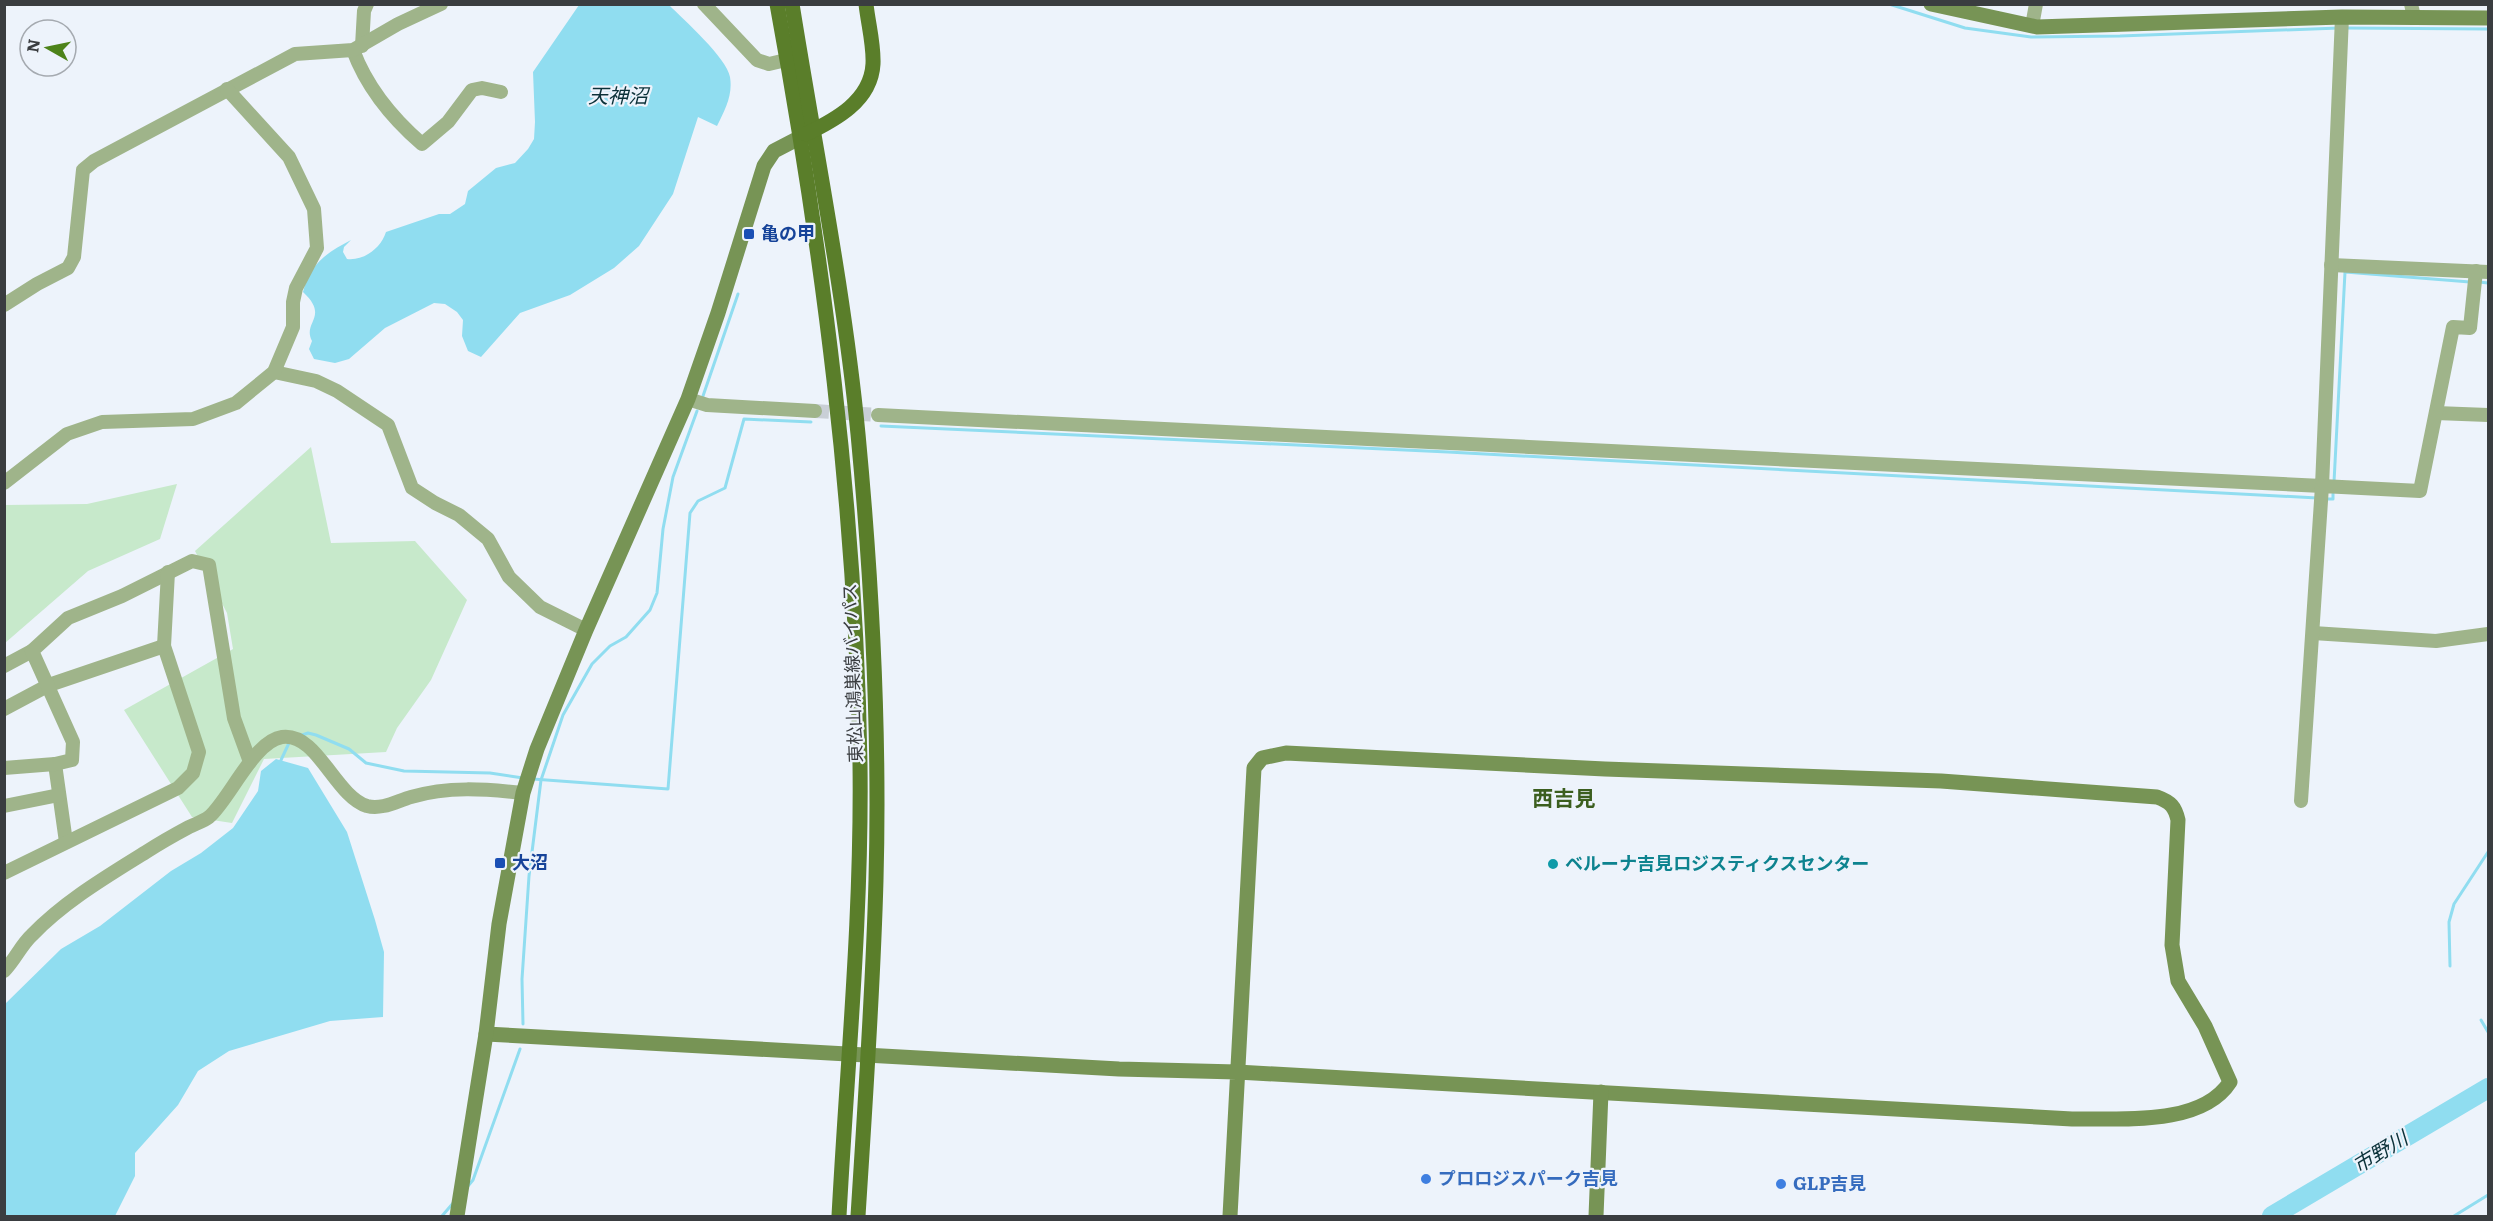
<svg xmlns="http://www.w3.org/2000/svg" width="2493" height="1221" font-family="Literata,'Noto Sans JP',serif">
	<rect width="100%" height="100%" fill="#edf3fb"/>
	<g fill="#c7e9cb">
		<polygon points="311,447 331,543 415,541 467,600 431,680 397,728 386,752 264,759 232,823 192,817 124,710 233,649 227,613 195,551"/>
		<polygon points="177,484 160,539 88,571 5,643 5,505 87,504"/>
	</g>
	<g fill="#90ddf0">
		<path d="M579,5h90c14,14 58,53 61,72 3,18 -5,33 -13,49l-19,-9 -25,77 -34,52 -25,22 -44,27 -50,18 -39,44 -13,-6 -6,-15 1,-16 -6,-8 -12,-8 -11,-1 -49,25 -36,31 -14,4 -21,-4 -5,-10 3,-8c-10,-19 18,-24 -9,-49 7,-28 23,-39 48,-52l-7,7 -1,5 4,7c17,2 34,-11 39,-27l53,-18h11l15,-10 3,-13 28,-23 19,-5 13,-14 6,-10 1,-17 -2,-50z"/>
		<polygon points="276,759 308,768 347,832 375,920 384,952 383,1017 330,1021 229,1051 198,1071 178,1105 135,1153 135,1176 115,1216 5,1216 5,1004 61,949 100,926 171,871 201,853 233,828 258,791 261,771"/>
	</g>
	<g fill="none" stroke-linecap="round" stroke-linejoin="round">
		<g stroke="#90ddf0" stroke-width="3">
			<polyline points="1889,4 1965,28 2031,37 2120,36 2339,28"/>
			<polyline points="2345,28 2488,29"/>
			<polyline points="2479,282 2488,283"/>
			<polyline points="703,396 738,294"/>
			<polyline points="881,426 1448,452 2317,498"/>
			<polyline points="2334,482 2345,272 2470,282"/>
			<polyline points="2324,499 2333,499 2333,491"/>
			<polyline points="299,736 308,733 316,735 349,749 366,763 404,771 490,773 523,778"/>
			<polyline points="281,760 289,743"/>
			<polyline points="533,779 668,789 690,513 698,501 725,488 744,419 811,422"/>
			<polyline points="2450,966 2449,922 2454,904 2488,852"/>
			<polyline points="2481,1020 2488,1032"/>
			<polyline points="523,1024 522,979 529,876 541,780 563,715 592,664 610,646 626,637 650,610 657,593 663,529 673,477 697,411"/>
			<polyline points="468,1186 473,1180 520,1049"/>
			<polyline points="442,1216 454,1202"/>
			<polyline points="2454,1216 2488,1195"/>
		</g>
		<polyline stroke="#90ddf0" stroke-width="20" points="2272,1216 2488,1088"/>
		<polyline stroke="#c9cfd6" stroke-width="14" stroke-dasharray="14 7" stroke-linecap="butt" points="815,411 878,415"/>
		<g stroke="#9fb48a" stroke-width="14">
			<polyline points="704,4 757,60 769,64 786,60"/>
			<polyline points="2411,4 2414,17"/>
			<polyline points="2032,26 2036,4"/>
			<polyline points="362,46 364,11 367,4"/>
			<path d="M353,50c14,38 39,68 69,94l26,-22 24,-32 10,-2 19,4"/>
			<polyline points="2331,265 2488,272"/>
			<polyline points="4,305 37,284 68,268 74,257 83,170 94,161 295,54 353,50 398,24 441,4"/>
			<polyline points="274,372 316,381 337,391 388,425 412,488 435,503 459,515 488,539 509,577 540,607 586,630"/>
			<polyline points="688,399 707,405 815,411"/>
			<polyline points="2436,413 2488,415"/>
			<polyline points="878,415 2322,486 2342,17"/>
			<polyline points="4,483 67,434 102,422 193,419 236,403 274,372 293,327 293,302 296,288 317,248 314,209 289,157 227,89"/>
			<polyline points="2313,633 2436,641 2488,634"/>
			<polyline points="4,666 32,651"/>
			<polyline points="4,709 49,685 164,646"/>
			<polyline points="55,764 66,842"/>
			<polyline points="4,768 55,764 72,760 73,742 32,651 68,618 122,596 192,561 209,565 234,718 250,762"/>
			<polyline points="2301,801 2322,486 2420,491 2453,327 2470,328 2476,271"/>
			<polyline points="4,806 59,795"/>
			<polyline points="4,873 178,788 193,773 199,752 164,646 168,572"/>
			<path d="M4,971c11,-11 17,-26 28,-36 33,-34 74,-58 114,-83 14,-9 28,-17 43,-25 6,-3 15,-6 20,-10 20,-17 45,-76 73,-80 35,-5 53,59 85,69 15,4 30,-5 44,-9 37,-11 74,-8 112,-4"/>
		</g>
		<g stroke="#779455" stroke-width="15">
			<polyline points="1931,4 2037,27 2342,17 2488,18"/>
			<path d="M486,1034l633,35 118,3 835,47c47,-1 129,8 158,-37l-25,-56 -27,-45 -6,-36 6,-125c-3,-13 -7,-18 -21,-23l-216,-16 -336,-12 -319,-16 -24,5 -8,10 -24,448"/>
			<polyline points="457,1216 486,1034 499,924 523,793 537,749 586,630 688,399 718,313 764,166 774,151 799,138"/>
			<polyline points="1596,1216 1601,1092"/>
		</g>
		<g stroke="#5a7e2a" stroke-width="15">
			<path d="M777,4c46,251 79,505 83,760 2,151 -13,302 -21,452"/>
			<path d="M792,4c23,144 52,286 66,430 14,148 22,298 18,446 -3,112 -11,225 -18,336"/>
			<path d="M806,134c29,-14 65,-33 67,-70 1,-19 -5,-41 -7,-60"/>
		</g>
	</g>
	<g fill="#1a4fb4" stroke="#edf3fb" stroke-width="2">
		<rect x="743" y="228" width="12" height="12" rx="3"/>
		<rect x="494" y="857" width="12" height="12" rx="3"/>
	</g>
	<circle fill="#0f9aa8" stroke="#edf3fb" stroke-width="2" cx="1553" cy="864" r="6"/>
	<g fill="#3f7fe0" stroke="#edf3fb" stroke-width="2">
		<circle cx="1426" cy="1179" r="6"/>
		<circle cx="1781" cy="1184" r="6"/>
	</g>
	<g text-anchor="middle" stroke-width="4.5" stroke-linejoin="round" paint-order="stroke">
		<g font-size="18" font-weight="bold" fill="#164399" stroke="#edf3fb" text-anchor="start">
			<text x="761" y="240">亀の甲</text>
			<text x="512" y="869">大沼</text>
		</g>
		<g font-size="18" fill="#3a3d40" stroke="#edf3fb">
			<text transform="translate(853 673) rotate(-92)" y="6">東松山鴻巣線バイパス</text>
		</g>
		<g font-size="18" font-weight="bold" fill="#0d838f" stroke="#edf3fb" text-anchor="start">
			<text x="1565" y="870">ベルーナ吉見ロジスティクスセンター</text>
		</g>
		<g font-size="18" font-weight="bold" fill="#366cbe" stroke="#edf3fb" text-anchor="start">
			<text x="1438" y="1185">プロロジスパーク吉見</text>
			<text x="1793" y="1190">GLP吉見</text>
		</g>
		<g font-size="20" font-style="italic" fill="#0b3139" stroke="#edf3fb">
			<text x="618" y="103">天神沼</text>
			<text transform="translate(2380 1152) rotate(-31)" y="7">市野川</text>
		</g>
		<g font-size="21" font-weight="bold" fill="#3b5e1e" stroke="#edf3fb">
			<text x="1564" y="806">西吉見</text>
		</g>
	</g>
	<rect width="2493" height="1221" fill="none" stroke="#3a3d40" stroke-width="12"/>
	<g transform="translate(48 48) rotate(279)"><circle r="28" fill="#edf3fb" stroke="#a5aab0" stroke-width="1.5"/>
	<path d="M0-4.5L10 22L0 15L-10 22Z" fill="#4d831a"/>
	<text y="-9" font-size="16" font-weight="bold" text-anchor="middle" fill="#3a3d40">N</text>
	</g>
</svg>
